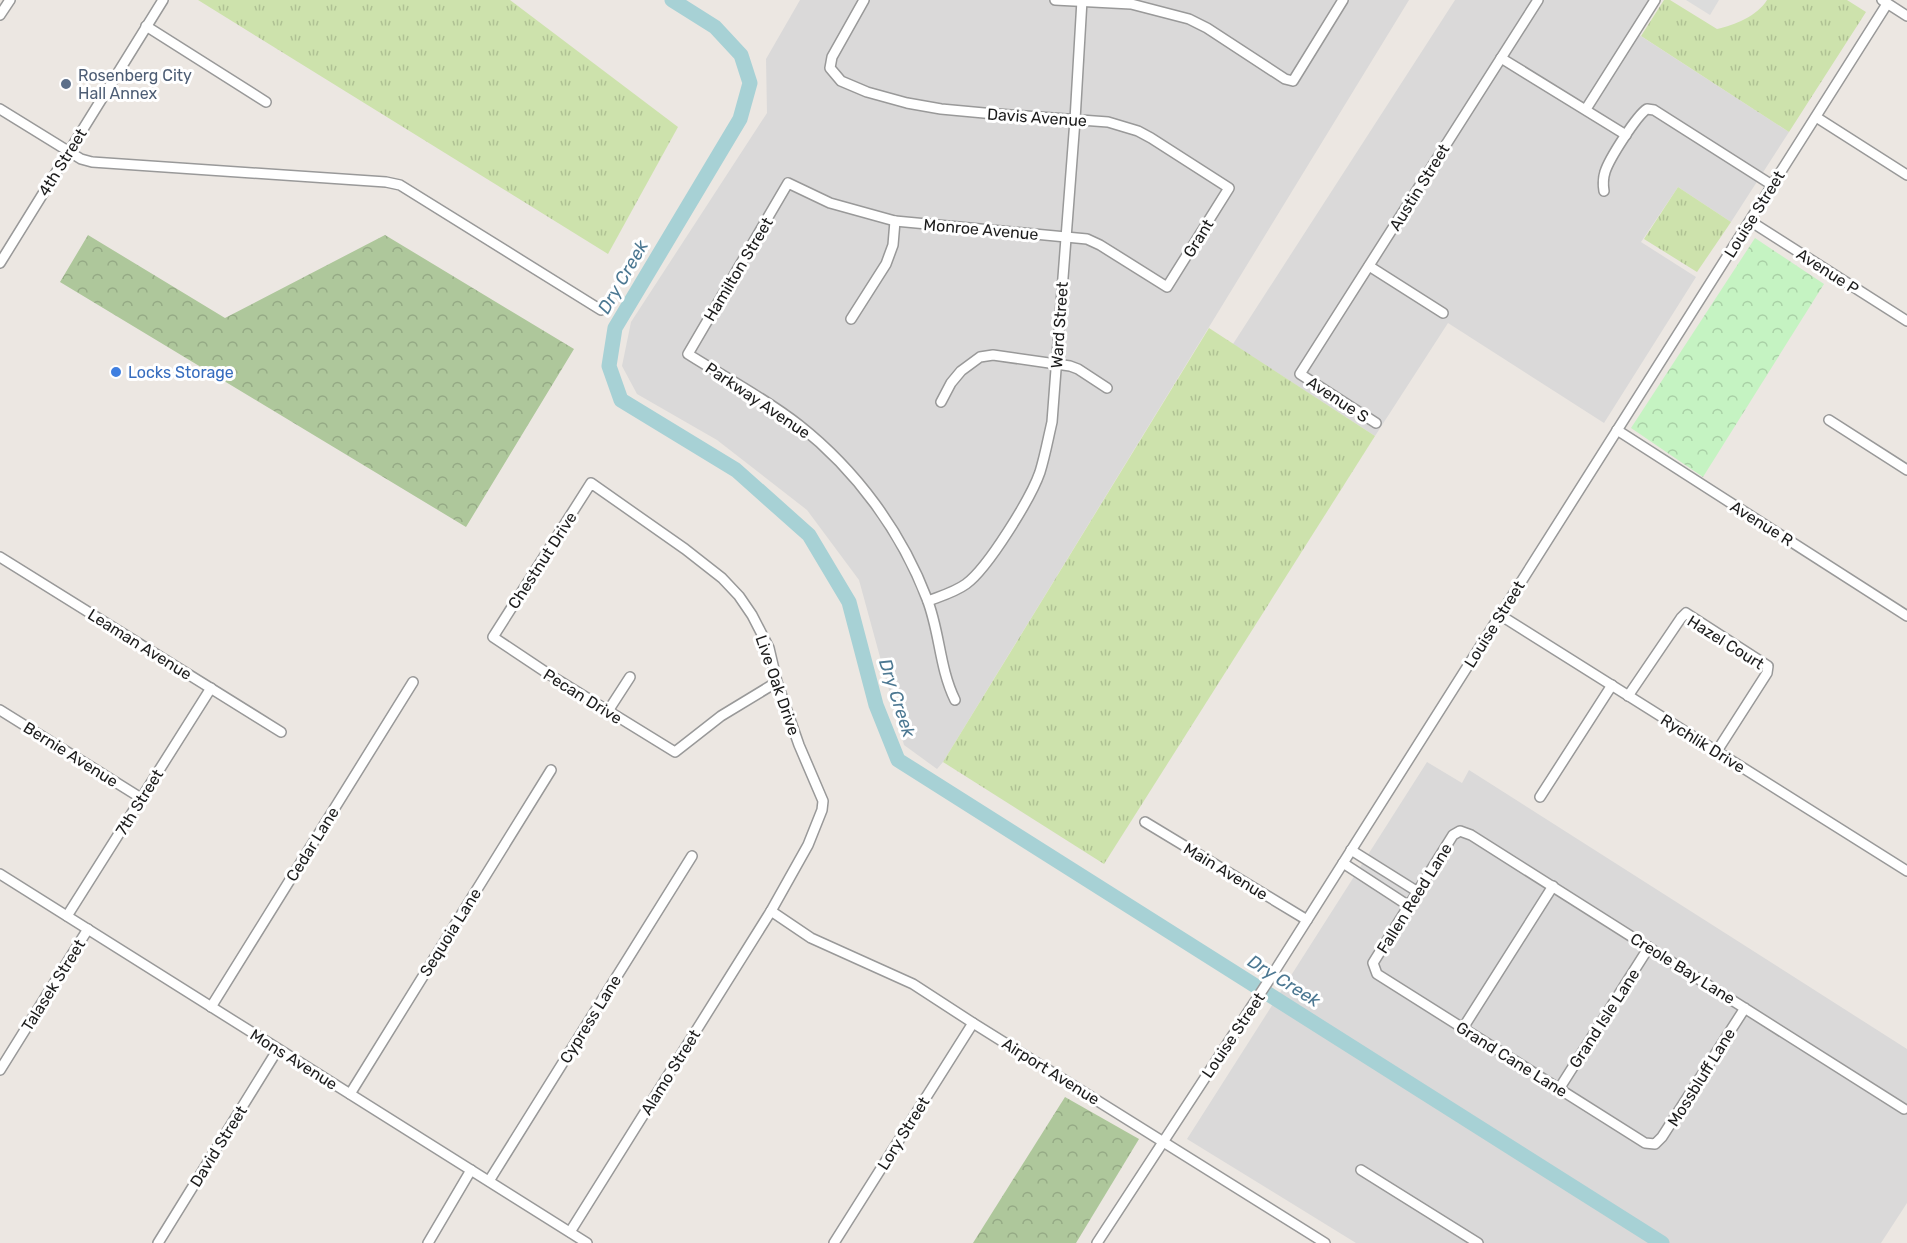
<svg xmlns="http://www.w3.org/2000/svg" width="1907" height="1243" font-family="Rubik,sans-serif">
	<defs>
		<pattern id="grass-tufts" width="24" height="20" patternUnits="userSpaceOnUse" patternTransform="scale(1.5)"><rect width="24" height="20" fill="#cde2ac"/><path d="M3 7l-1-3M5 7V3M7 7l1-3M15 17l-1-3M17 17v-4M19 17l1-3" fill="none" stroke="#afc193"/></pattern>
		<pattern id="forest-crowns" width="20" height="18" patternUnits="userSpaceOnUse" patternTransform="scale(1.5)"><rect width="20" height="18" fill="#aec79b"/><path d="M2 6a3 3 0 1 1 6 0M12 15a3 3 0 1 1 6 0" fill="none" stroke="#95aa85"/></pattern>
		<pattern id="park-crowns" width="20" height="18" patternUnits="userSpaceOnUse" patternTransform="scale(1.5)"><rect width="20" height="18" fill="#c5f3c2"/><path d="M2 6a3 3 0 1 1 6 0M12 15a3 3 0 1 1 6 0" fill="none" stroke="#a9d0a6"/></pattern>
	</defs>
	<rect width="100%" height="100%" fill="#ece7e2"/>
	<g fill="#dad9d9">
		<polygon points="800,0 1409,0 943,762 937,769 904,745 859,580 807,510 717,440 637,394 622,366 631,322 767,113 766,59"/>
		<polygon points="1455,0 1653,0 1633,31 1789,132 1731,222 1678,187 1641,242 1696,277 1604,423 1448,323 1375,436 1233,344"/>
		<polygon points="1427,762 1462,783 1469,770 1907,1049 1907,1203 1881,1243 1356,1243 1187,1139"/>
	</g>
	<g fill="url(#grass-tufts)">
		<polygon points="198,0 510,0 678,127 608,254"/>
		<path d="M1664,0h6l47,29c18,-4 40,-13 50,-29h80l19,12 -77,120 -148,-96z"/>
		<polygon points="1678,187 1731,222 1697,272 1644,239"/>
		<polygon points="1209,328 1375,436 1104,864 943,762"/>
	</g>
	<g fill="url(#forest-crowns)">
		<polygon points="88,235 225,318 385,235 574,349 466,527 60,282"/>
		<polygon points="1065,1097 1139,1139 1076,1243 973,1243"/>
	</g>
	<polygon fill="url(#park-crowns)" points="1755,238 1824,284 1703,477 1631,428"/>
	<polygon fill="#dcdcdc" points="1686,0 1719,0 1710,15"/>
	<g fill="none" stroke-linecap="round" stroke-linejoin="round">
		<polyline stroke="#a7d1d5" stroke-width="15" points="672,0 715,27 741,55 750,83 740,119 615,328 609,366 621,400 736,470 809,535 849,602 876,705 898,760 1662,1243"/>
		<defs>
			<g id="minor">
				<path d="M864,0l-32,57 -2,11 11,13 26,11 40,11 34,6 43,4 124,9 30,9 13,7 78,50 -62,99 -67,-42 -13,-6 -192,-18 -65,-18 -42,-20 -100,171c36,23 77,44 111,71 57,45 102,106 128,174 13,33 12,68 28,101"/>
				<polyline points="1055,0 1131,4 1189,19 1207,28 1285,79 1293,81 1343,0"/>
				<polyline points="1882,0 1907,16"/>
				<polyline points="0,15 10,0"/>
				<polyline points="146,26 266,102"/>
				<polyline points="1501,58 1626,135"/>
				<polyline points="0,109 81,159 92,162 386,182 400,185 601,310"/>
				<polyline points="1586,109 1655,0"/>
				<polyline points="1816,117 1907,175"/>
				<path d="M1604,191c-1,-6 -1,-13 1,-19 4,-13 32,-57 42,-63l7,1 118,75"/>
				<polyline points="1750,221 1907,321"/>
				<polyline points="0,263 163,0"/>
				<polyline points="1369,266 1443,313"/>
				<polyline points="851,319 886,264 893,245 895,221"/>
				<polyline points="941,402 951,383 961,371 980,357 993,355 1070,366 1078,369 1107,388"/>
				<polyline points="1829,420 1907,470"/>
				<polyline points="1376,423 1300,374 1538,0"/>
				<polyline points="1617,430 1907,616"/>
				<polyline points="0,557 281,732"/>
				<path d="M928,601c13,-5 27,-9 38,-17 22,-16 65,-86 74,-112 5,-16 8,-33 12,-50l23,-302 7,-120"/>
				<polyline points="1500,615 1907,871"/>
				<polyline points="1628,696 1681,618 1686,613 1768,666 1767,673 1717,751"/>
				<polyline points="0,710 141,798"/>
				<polyline points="608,711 630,677"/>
				<polyline points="1540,797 1612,685"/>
				<polyline points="1145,822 1307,920"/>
				<polyline points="1351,850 1418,892"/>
				<polyline points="1343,863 1409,906"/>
				<polyline points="0,874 587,1243"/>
				<polyline points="771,911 811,938 913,984 973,1023 1325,1243"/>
				<polyline points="67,916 211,688"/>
				<polyline points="211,1007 413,682"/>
				<polyline points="1745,1008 1662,1137 1655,1144 1645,1143 1377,974 1373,963 1453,835 1460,831 1471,835 1904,1109"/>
				<polyline points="1463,1028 1553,886"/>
				<polyline points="0,1070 88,929"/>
				<polyline points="1559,1089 1649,947"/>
				<polyline points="350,1094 551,770"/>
				<polyline points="1361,1170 1478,1243"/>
				<polyline points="489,1181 692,856"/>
				<polyline points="570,1232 771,911 808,845 822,810 823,801 799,745 777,682 769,648 752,615 739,596 722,578 685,549 591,483 493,637 550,675 675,752 721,716 777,682"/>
				<polyline points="158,1243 278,1049"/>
				<polyline points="428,1243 471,1170"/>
				<polyline points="834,1243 973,1023"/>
				<polyline points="1097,1243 1269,980 1887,4"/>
			</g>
		</defs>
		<use href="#minor" stroke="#999" stroke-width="12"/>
		<use href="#minor" stroke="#fff" stroke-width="9"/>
	</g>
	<circle fill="#5c6f8a" stroke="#fff" stroke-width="2" cx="66" cy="84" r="6"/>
	<circle fill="#3f7fe0" stroke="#fff" stroke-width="2" cx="116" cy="372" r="6"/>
	<g text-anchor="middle" stroke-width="6" stroke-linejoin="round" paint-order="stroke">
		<g font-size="16" fill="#4e5e75" stroke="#fff" text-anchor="start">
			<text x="78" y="81">Rosenberg City<tspan x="78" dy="18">Hall Annex</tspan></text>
		</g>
		<g font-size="16" fill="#1c1c1c" stroke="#fff">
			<text transform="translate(1037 117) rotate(4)" y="6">Davis Avenue</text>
			<text transform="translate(62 162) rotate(-58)" y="6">4th Street</text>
			<text transform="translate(1419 187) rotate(-58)" y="6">Austin Street</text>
			<text transform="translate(1754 214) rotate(-58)" y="6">Louise Street</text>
			<text transform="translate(981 229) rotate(5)" y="6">Monroe Avenue</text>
			<text transform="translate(1198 238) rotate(-58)" y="6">Grant</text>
			<text transform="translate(738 269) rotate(-59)" y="6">Hamilton Street</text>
			<text transform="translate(1828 271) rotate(33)" y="6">Avenue P</text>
			<text transform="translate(1059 325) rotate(-86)" y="6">Ward Street</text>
			<text transform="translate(1338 399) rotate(33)" y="6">Avenue S</text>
			<text transform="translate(758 400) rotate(34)" y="6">Parkway Avenue</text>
			<text transform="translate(1762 523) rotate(32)" y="6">Avenue R</text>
			<text transform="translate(542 560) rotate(-57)" y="6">Chestnut Drive</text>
			<text transform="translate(1494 624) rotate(-58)" y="6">Louise Street</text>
			<text transform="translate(1726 642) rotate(32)" y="6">Hazel Court</text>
			<text transform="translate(140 644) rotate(32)" y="6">Leaman Avenue</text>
			<text transform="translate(778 685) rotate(71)" y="6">Live Oak Drive</text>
			<text transform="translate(583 696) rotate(32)" y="6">Pecan Drive</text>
			<text transform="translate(1703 743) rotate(32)" y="6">Rychlik Drive</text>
			<text transform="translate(71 754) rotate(32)" y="6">Bernie Avenue</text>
			<text transform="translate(139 802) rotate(-58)" y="6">7th Street</text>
			<text transform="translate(312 844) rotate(-58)" y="6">Cedar Lane</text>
			<text transform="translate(1226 871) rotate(31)" y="6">Main Avenue</text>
			<text transform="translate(1414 898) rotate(-58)" y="6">Fallen Reed Lane</text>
			<text transform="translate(450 932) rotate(-58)" y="6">Sequoia Lane</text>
			<text transform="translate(1683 968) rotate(32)" y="6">Creole Bay Lane</text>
			<text transform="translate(53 985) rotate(-58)" y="6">Talasek Street</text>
			<text transform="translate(1604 1018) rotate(-57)" y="6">Grand Isle Lane</text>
			<text transform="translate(590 1019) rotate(-58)" y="6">Cypress Lane</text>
			<text transform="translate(1233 1035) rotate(-56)" y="6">Louise Street</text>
			<text transform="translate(294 1059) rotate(32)" y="6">Mons Avenue</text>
			<text transform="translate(1512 1059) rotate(32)" y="6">Grand Cane Lane</text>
			<text transform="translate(1051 1071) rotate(32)" y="6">Airport Avenue</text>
			<text transform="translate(670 1072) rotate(-58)" y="6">Alamo Street</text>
			<text transform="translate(1701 1077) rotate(-58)" y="6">Mossbluff Lane</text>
			<text transform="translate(903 1133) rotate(-58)" y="6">Lory Street</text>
			<text transform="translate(218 1146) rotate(-58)" y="6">David Street</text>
		</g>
		<g font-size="16" fill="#366cbe" stroke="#fff" text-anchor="start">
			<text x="128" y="378">Locks Storage</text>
		</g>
		<g font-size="18" font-style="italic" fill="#4c7892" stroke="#fff">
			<text transform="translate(623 277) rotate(-60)" y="6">Dry Creek</text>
			<text transform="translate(897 698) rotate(72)" y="6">Dry Creek</text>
			<text transform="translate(1284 981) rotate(32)" y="6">Dry Creek</text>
		</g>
	</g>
</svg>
